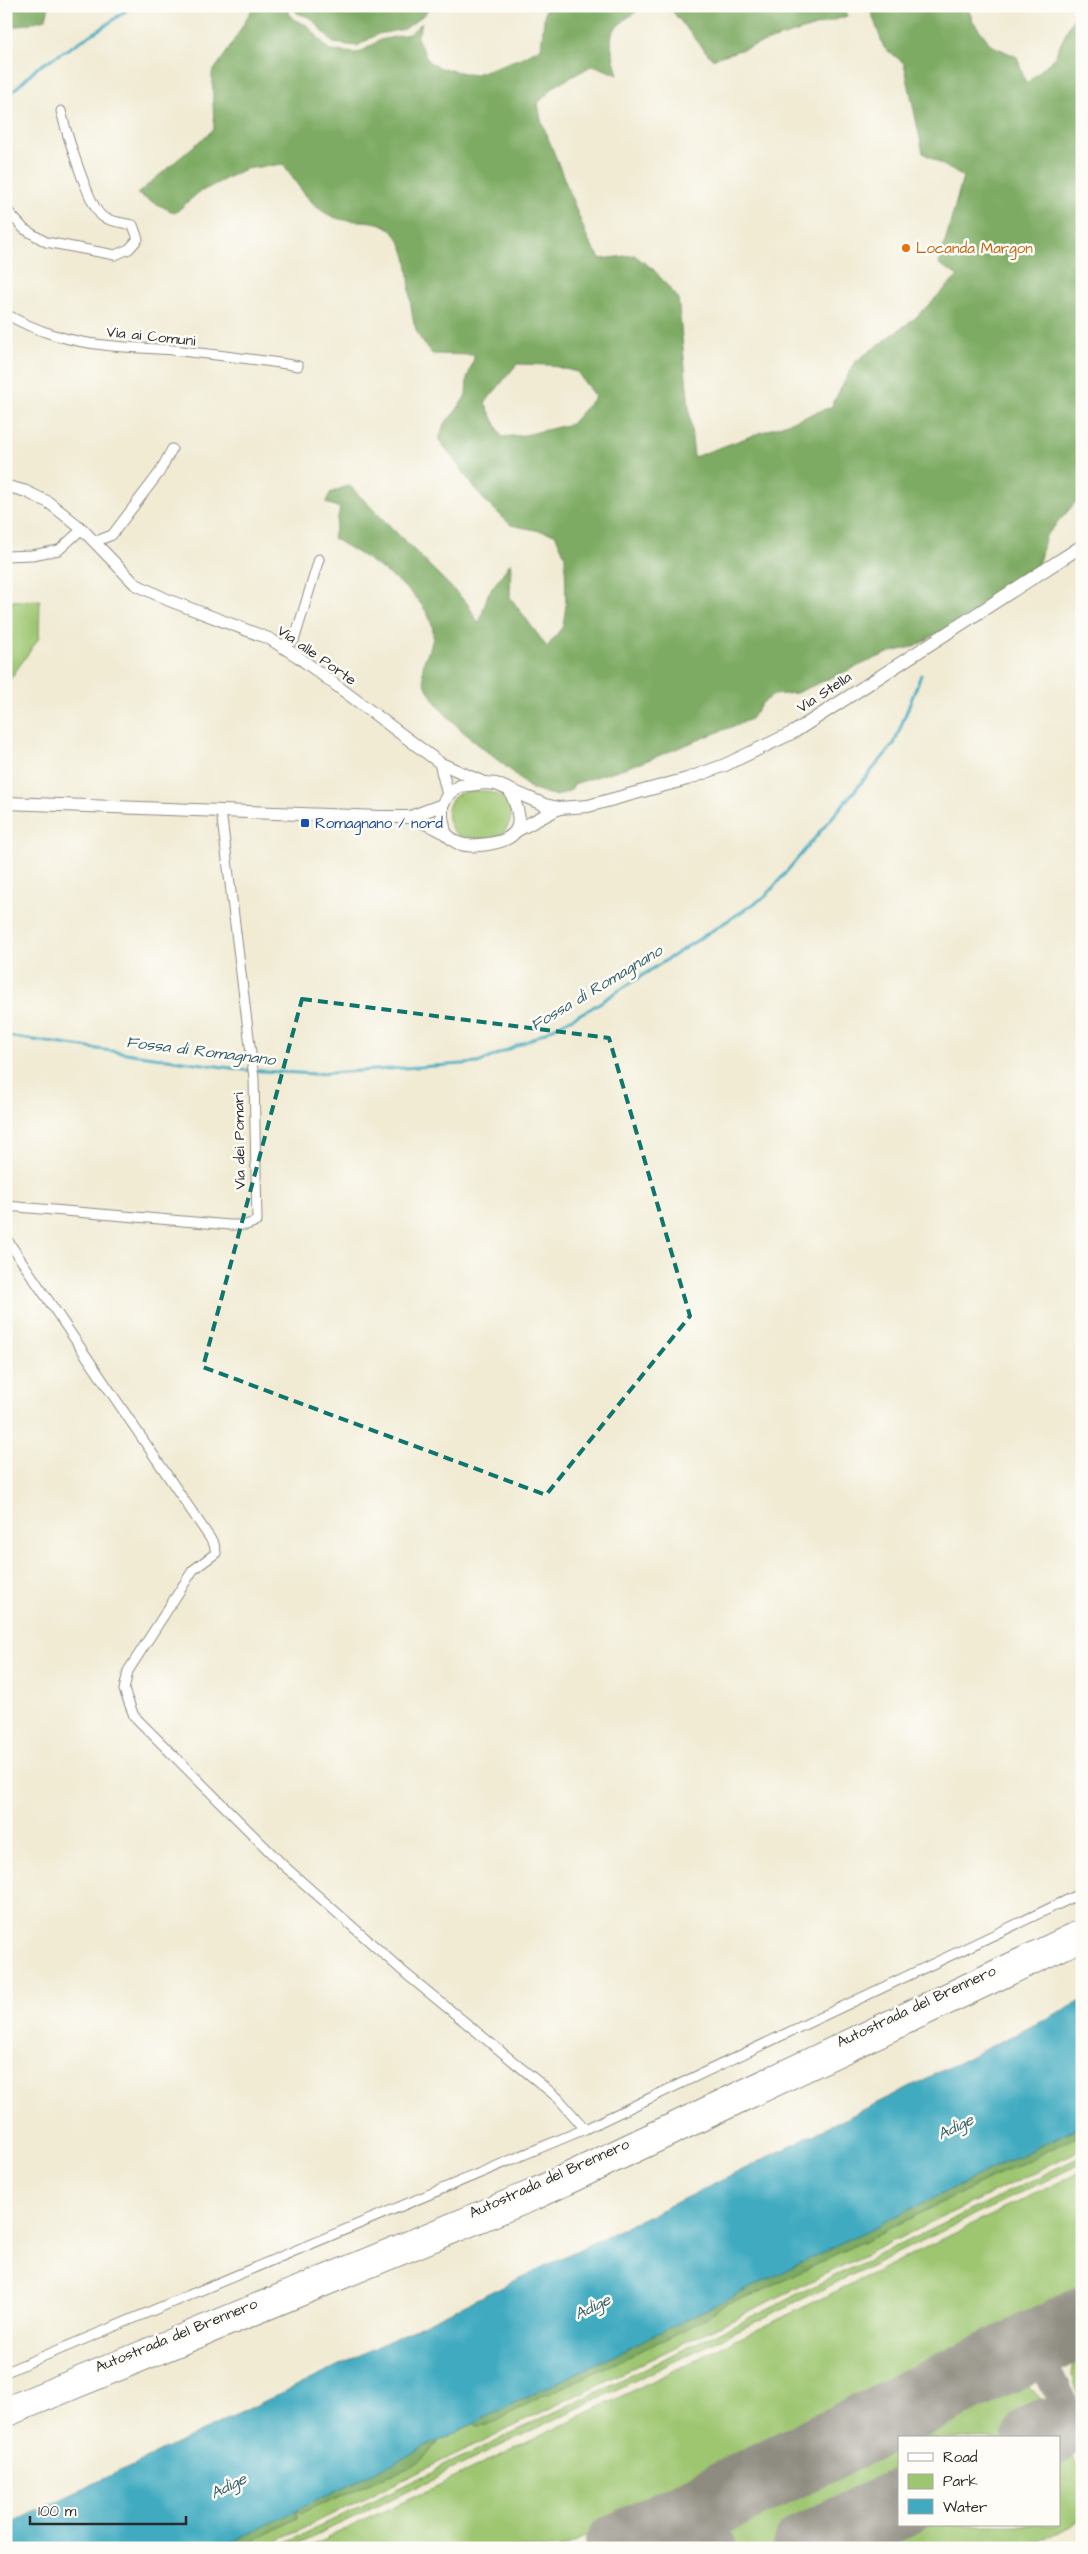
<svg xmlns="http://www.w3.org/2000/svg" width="1088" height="2554" font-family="'Architects Daughter',sans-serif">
	<rect width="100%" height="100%" fill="#fdfcf7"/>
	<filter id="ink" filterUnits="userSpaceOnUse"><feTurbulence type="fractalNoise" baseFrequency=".02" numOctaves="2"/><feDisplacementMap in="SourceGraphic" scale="10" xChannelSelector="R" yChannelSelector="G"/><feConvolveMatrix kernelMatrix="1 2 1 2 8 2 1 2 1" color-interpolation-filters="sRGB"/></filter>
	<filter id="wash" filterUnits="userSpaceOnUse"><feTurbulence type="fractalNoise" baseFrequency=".0096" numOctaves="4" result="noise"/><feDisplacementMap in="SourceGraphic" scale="20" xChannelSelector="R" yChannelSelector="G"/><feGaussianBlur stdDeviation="1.12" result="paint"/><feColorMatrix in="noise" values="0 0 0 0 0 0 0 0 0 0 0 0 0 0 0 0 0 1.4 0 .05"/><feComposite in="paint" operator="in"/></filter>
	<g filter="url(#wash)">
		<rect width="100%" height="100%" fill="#f1ebd4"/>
		<g fill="#9ec671" stroke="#64784e">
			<polygon points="40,600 39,638 6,685 6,601"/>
			<path d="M486,791c17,4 33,14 22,34 -2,5 -5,9 -10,11 -7,4 -31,3 -38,0 -16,-8 -17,-34 -1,-42 8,-4 18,-3 27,-3z"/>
			<polygon points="1082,2125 1082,2149 263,2548 220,2548"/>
			<polygon points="1082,2156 1082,2163 379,2505 289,2548 275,2548"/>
			<polygon points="1082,2171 1082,2295 562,2548 305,2548 448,2481"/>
			<path d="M1082,2352v52c-10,-19 -16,-34 0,-52z"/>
			<polygon points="1018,2385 1028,2387 1045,2402 1082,2476 1082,2520 1028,2548 727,2548 719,2528 723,2525 899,2439 899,2525 1059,2525 1059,2438 902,2438 1008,2386"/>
			<polygon points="708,2532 714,2533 720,2548 675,2548"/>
		</g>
		<g fill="#7eab63" stroke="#546b47" fill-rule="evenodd">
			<polygon points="6,6 49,6 46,19 6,29"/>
			<path d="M254,6l32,2 7,11 14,6 23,26 29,2 21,-13 29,-6 13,-11 -5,15 12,24 12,6 32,7 48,-17 20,-10 4,-38 8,-4h91c-37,27 -38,23 -26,69l-25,-10 -38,21 -17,17 3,17 48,122 12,17 33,-4 19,14 25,29 16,159 137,-50 24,-45 60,-44 43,-42 -19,-12 24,-87 -40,-24 -19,-90 -20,-15 -15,-42h98l6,15 18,24 26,12 9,27 28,-26 25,-52h3v489l-36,41 -9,33 -31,25 -90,52 -28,7 -92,40 -22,2 -12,8 -11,16 -108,43 -69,22 -3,6 -14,6c-8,-2 -18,-4 -25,-7 -9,-5 -16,-14 -23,-20 -24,-19 -83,-62 -86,-94 -3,-23 19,-29 6,-58 -14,-31 -68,-62 -96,-79l7,-30 -14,-5 4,-10 19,-8 118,118 12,21 9,-30 23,-32 -1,35 37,50 16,-21 3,-21 -1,-49 -10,-22 -44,-9 -28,-26 -44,-59 5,-16 12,-13 10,-16 1,-16 8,-24 -43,-1c-5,-7 -12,-14 -15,-22 -13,-32 0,-72 -23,-99 -13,-17 -41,-9 -58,-15 -25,-9 -38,-33 -53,-54l-38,5 -47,24 -23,20 -38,-19 77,-65 -2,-56 17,-24zM517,364l32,1 28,7 18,25 -24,27 -46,11 -23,2 -17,-34z"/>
			<polygon points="293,6 430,6 426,13 405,29 378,34 357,46 333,43 311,18 297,13"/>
			<polygon points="668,6 844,6 847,16 712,59"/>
			<polygon points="1082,2125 1082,2134 760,2292 728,2303 687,2329 533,2401 488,2426 476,2427 471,2423"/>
			<path d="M441,2438c-21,33 -35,29 -66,43 -24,11 -49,21 -74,33l-4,-4v8l-55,30h-22z"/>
		</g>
		<polygon fill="#41aac0" stroke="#366a76" points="1082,2001 1082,2125 220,2548 6,2548 6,2526 708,2187"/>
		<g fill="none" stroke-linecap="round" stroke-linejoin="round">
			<g stroke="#41aac0" stroke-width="3">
				<polyline points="6,98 37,68 102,28 132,6"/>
				<polyline points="6,1036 245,1070 315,1074 478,1063 532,1039 590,1009 766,896 894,744 921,675"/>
			</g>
			<g stroke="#8e8b80" stroke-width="28">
				<path d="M999,2363c16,-8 30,-15 44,0l39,78"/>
				<polyline points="1043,2363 1044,2346 1053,2336"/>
				<polyline points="704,2507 723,2548"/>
			</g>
			<g stroke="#8e8b80" stroke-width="70">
				<polyline points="1038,2438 1049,2433"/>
				<polyline points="619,2548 1082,2322"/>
				<polyline points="807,2548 899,2504"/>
			</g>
		</g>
	</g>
	<g filter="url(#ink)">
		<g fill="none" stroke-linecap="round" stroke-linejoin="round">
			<defs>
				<g id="minor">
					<path d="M6,209l18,20 22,13 69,13 14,-6 9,-10 -5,-14c-9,-2 -21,-3 -30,-8 -14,-9 -37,-86 -42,-106"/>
					<path d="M6,314c29,17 65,28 98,31 23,3 46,3 69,5 42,5 84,9 125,16"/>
					<polyline points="94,542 112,535 159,473 172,449"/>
					<polyline points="6,556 32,555 59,550 82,529"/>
					<polyline points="279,645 294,641 319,559"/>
					<polyline points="6,1206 230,1225 246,1225 257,1221 254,1078 221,811"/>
					<polyline points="6,1238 214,1544 216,1553 193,1570 128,1671 124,1690 134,1716 282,1864 406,1974 558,2098 585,2129"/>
					<polyline points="6,2372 585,2129 1082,1893"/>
				</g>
				<g id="tertiary">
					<polyline points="6,486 25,491 48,502 62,513 82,529 135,584 168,600 270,639 297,656 440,763 485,783"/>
					<polyline points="440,763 448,795"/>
				</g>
				<g id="secondary">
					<polyline points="6,803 380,817 410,817 442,805"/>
					<path d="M410,817c11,5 25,9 35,16 6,5 8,9 16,11 8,3 18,1 27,0 35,-5 36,-23 23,-51"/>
					<polyline points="516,831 559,808"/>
					<polyline points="445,833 442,817 442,805 448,795 460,786 485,783 496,784 545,805 559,808 588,806 687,779 725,765 794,732 1082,546"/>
				</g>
				<g id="motorway">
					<polyline points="6,2405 529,2189 1082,1927"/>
					<polyline points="6,2419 537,2201 1082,1943"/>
				</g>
			</defs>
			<use href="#minor" stroke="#8e8b80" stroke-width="11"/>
			<use href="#tertiary" stroke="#8e8b80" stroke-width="13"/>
			<use href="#secondary" stroke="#8e8b80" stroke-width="14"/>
			<use href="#motorway" stroke="#8e8b80" stroke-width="18"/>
			<use href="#minor" stroke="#fff" stroke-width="9"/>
			<use href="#tertiary" stroke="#fff" stroke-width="11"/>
			<use href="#secondary" stroke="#fff" stroke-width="12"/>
			<use href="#motorway" stroke="#fff" stroke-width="16"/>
		</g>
	</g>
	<path fill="none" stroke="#0f766e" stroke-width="4" stroke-dasharray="10 6" stroke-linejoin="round" d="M302,999l307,39 81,278 -144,179 -343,-128z"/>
	<circle fill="#e8710a" stroke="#fdfcf7" stroke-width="2" cx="906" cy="248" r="5"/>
	<rect fill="#1a4fb4" stroke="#fdfcf7" stroke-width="2" x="300" y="818" width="10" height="10" rx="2.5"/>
	<g text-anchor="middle" stroke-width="5" stroke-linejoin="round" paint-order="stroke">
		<g font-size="15" fill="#c56008" stroke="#fdfcf7" text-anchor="start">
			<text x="916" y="253">Locanda Margon</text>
		</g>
		<g font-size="15" fill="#2b2b2b" stroke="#fdfcf7">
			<text transform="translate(151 336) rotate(6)" y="5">Via ai Comuni</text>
			<text transform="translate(317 655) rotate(35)" y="5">Via alle Porte</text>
			<text transform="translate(824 692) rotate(-33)" y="5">Via Stella</text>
			<text transform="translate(239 1141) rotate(-91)" y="5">Via dei Pomari</text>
			<text transform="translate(916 2006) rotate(-25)" y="5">Autostrada del Brennero</text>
			<text transform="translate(549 2178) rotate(-24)" y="5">Autostrada del Brennero</text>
			<text transform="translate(176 2335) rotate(-22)" y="5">Autostrada del Brennero</text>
		</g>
		<g font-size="15" fill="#164399" stroke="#fdfcf7" text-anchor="start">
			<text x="315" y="828">Romagnano / nord</text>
		</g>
		<g font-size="16" font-style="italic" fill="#345e67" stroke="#fdfcf7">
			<text transform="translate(596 987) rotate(-31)" y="6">Fossa di Romagnano</text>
			<text transform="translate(201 1050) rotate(7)" y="6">Fossa di Romagnano</text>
			<text transform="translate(955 2126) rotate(-26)" y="6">Adige</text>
			<text transform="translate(592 2306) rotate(-26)" y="6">Adige</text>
			<text transform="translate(228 2485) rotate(-26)" y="6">Adige</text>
		</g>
	</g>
	<rect width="1088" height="2554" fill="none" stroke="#fdfcf7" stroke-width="25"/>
	<rect x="898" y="2436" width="162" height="90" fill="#fdfcf7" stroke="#a9a8a5"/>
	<rect x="908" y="2453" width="25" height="8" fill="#ffffff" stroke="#a9a8a5"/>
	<text x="943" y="2462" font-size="15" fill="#2b2b2b">Road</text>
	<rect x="908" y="2474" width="25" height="15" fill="#9ec671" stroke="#a9a8a5"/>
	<text x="943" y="2486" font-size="15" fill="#2b2b2b">Park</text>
	<rect x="908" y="2499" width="25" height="15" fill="#41aac0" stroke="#a9a8a5"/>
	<text x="943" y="2512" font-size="15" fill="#2b2b2b">Water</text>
	<path d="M30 2516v8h156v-8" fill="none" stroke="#2b2b2b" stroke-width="2.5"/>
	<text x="38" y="2516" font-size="15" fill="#2b2b2b" stroke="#fdfcf7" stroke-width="4" paint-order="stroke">100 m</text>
</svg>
